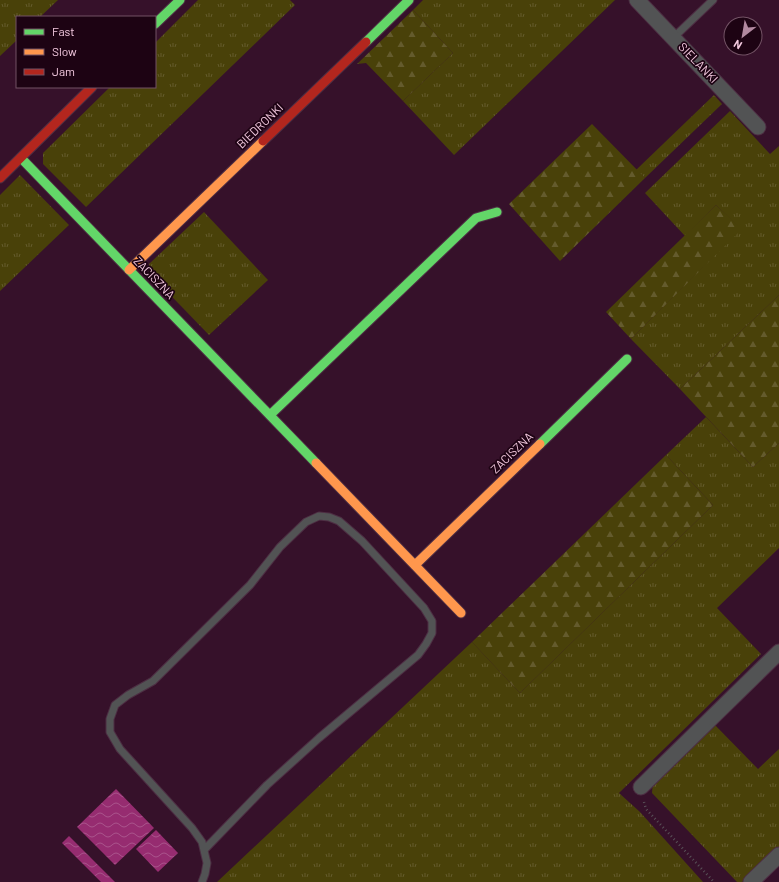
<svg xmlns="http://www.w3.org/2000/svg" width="779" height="882" font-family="Barlow,sans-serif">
	<defs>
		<pattern id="grass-tufts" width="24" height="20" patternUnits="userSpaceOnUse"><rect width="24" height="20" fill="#494109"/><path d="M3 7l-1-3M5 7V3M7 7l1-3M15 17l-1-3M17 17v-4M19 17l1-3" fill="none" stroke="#645b2d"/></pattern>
		<pattern id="forest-firs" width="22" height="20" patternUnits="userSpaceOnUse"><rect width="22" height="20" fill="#494109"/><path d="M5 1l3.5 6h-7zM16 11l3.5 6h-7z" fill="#645b2d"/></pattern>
		<pattern id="water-waves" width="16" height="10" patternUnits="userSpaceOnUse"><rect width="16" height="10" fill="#962c70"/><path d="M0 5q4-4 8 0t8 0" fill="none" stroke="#aa538b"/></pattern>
	</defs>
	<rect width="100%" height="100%" fill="#36112a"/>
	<g fill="url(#grass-tufts)">
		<polygon points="0,0 58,0 40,17 17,17 17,40 0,56"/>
		<polygon points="198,0 290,0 295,5 86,207 43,164 43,153 110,87 155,87 155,43"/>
		<polygon points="423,0 615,0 454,155 403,101 453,53 413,10"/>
		<polygon points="714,95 722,104 645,178 636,170"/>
		<polygon points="730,111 770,154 779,146 779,295 680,389 631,339 741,229 716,205 685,236 645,193"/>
		<polygon points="20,175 69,225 0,291 0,195"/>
		<polygon points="204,212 268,280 209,335 150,274 149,264"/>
		<polygon points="706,417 753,467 779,443 779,548 717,608 761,654 619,793 640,812 703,882 217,882 472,642 520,693 713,505 666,455"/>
		<polygon points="713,723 758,769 779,749 779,847 742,882 737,882 652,793 653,781"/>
	</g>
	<g fill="url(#forest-firs)">
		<polygon points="413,10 453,53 403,101 366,63 357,64"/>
		<polygon points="592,124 645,178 560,261 509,204"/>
		<polygon points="716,205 742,229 631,339 606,312"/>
		<polygon points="779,295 779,443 753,467 680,389"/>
		<polygon points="666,455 713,505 520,693 472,642"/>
	</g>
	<g fill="url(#water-waves)">
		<polygon points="116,789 154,828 115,865 77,827"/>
		<polygon points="156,830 178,853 158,872 136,849"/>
		<polygon points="69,836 115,882 101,882 62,843"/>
	</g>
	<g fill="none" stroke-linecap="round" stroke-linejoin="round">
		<defs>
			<g id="lane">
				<polyline points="673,38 713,0"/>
				<polyline points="202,882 205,874 207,863 202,842 192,828 120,749 110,732 110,719 115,705 128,695 153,681 250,585 280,547 306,522 319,516 329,517 339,521 362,541 424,608 432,621 432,633 426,644 418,655 319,738 267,785 204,850"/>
			</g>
			<g id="street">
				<polyline points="637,0 758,127"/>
				<polyline points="641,787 779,652"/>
				<polyline points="751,882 779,855"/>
			</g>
			<g id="fast">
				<polyline points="155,24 180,0"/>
				<polyline points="366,42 409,0"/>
				<polyline points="21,158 316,463"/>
				<polyline points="270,415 476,218 497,212"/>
				<polyline points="540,444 627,359"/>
			</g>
			<g id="slow">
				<polyline points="129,270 263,141"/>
				<polyline points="316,463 461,613"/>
				<polyline points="415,565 540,444"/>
			</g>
			<g id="jam">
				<polyline points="263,141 366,42"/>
				<polyline points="0,178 92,87"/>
			</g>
		</defs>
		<use href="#lane" stroke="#4d2e43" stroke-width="9"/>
		<use href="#street" stroke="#4d2e43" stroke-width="17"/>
		<use href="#fast" stroke="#4d2e43" stroke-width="11"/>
		<use href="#slow" stroke="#4d2e43" stroke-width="11"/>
		<use href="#jam" stroke="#4d2e43" stroke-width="11"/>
		<polyline stroke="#595258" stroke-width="2.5" stroke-dasharray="1 3" stroke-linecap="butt" points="644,802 646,809 714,882"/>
		<use href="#lane" stroke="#525354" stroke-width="7"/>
		<use href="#street" stroke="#525354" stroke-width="15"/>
		<use href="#fast" stroke="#63d668" stroke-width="9"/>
		<use href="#slow" stroke="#ff974d" stroke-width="9"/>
		<use href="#jam" stroke="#b3261e" stroke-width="9"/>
	</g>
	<g text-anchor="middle" stroke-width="3.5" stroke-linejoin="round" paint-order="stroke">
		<g font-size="12" fill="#f4cae0" stroke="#1d0313">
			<text transform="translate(698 63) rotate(46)" y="4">SIELANKI</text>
			<text transform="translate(260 126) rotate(-44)" y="4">BIEDRONKI</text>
			<text transform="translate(154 278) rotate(46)" y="4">ZACISZNA</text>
			<text transform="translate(512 453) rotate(-44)" y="4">ZACISZNA</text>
		</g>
	</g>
	<rect x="16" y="16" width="140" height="72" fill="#1d0313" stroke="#735365"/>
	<rect x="24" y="29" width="20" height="6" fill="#63d668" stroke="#735365"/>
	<text x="52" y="36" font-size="12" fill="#f4cae0">Fast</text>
	<rect x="24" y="49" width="20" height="6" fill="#ff974d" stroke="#735365"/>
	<text x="52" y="56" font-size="12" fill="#f4cae0">Slow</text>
	<rect x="24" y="69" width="20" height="6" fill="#b3261e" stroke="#735365"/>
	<text x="52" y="76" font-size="12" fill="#f4cae0">Jam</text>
	<g transform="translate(743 36) rotate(211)"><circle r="19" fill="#1d0313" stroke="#735365"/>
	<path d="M0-3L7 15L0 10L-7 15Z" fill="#b289a0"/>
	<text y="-6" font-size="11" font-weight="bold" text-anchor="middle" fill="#f4cae0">N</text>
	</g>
</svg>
